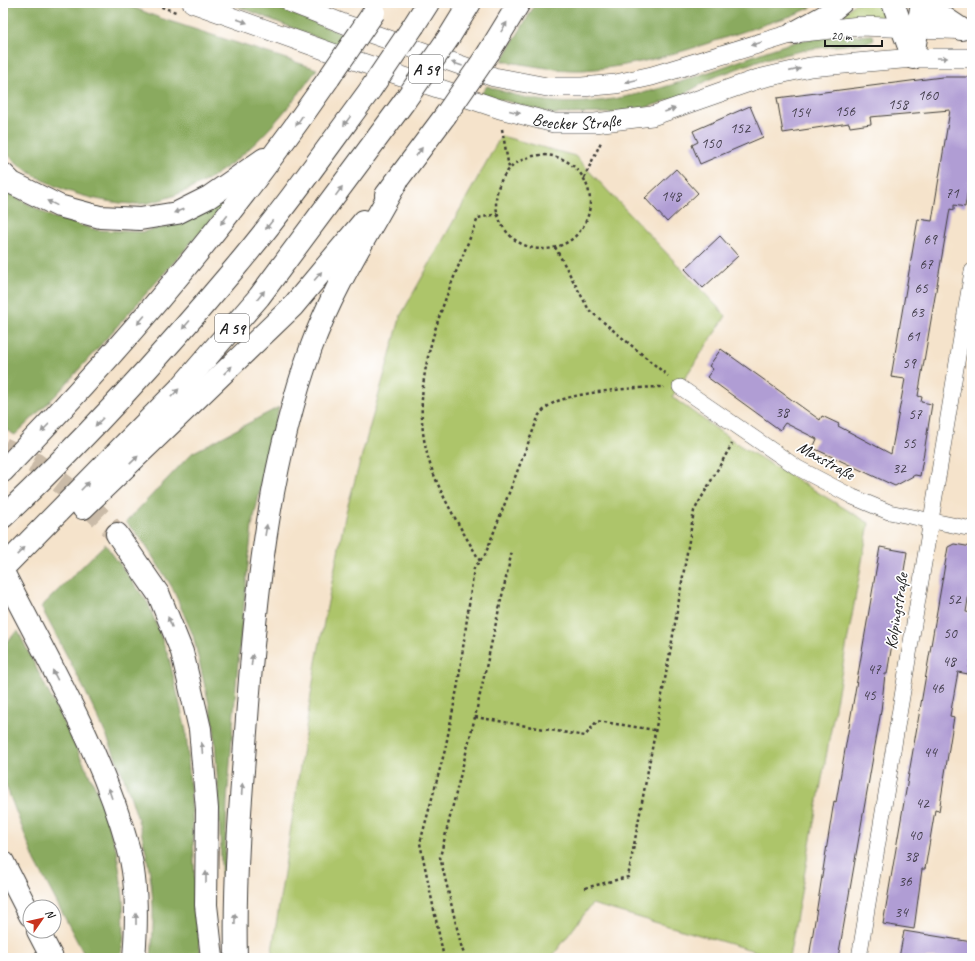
<svg xmlns="http://www.w3.org/2000/svg" width="975" height="961" font-family="Caveat,sans-serif">
	<rect width="100%" height="100%" fill="#fff"/>
	<filter id="ink" filterUnits="userSpaceOnUse"><feTurbulence type="fractalNoise" baseFrequency=".025" numOctaves="2"/><feDisplacementMap in="SourceGraphic" scale="8" xChannelSelector="R" yChannelSelector="G"/><feConvolveMatrix kernelMatrix="1 2 1 2 8 2 1 2 1" color-interpolation-filters="sRGB"/></filter>
	<filter id="wash" filterUnits="userSpaceOnUse"><feTurbulence type="fractalNoise" baseFrequency=".012" numOctaves="4" result="noise"/><feDisplacementMap in="SourceGraphic" scale="16" xChannelSelector="R" yChannelSelector="G"/><feGaussianBlur stdDeviation="0.9" result="paint"/><feColorMatrix in="noise" values="0 0 0 0 0 0 0 0 0 0 0 0 0 0 0 0 0 1.4 0 .05"/><feComposite in="paint" operator="in"/></filter>
	<g filter="url(#wash)">
		<rect width="100%" height="100%" fill="#f5e3cb"/>
		<g fill="#adc56a" stroke="#647043">
			<polygon points="855,3 883,3 889,19 839,20"/>
			<polygon points="501,136 575,156 726,316 672,397 739,445 869,523 789,958 779,958 592,904 551,958 271,958 316,662 346,512 401,315"/>
		</g>
		<g fill="#8aaa5e" stroke="#53633d">
			<path d="M3,3h119l38,15 157,51c-43,60 -93,118 -169,134 -17,4 -57,-4 -74,-10 -25,-8 -54,-23 -71,-44z"/>
			<polygon points="230,3 265,3 343,34 335,45"/>
			<path d="M536,3h280l-6,5 -19,8c-68,21 -136,50 -208,54 -27,1 -54,-5 -81,-9z"/>
			<path d="M873,35l1,5 -4,2 -60,7 -50,11 -50,19 -29,17 -33,11 -37,6 -58,1 -72,-20 6,-8c22,8 44,14 68,16 50,4 105,-12 151,-29 30,-10 59,-23 89,-31 25,-7 53,-6 78,-7z"/>
			<polygon points="3,190 52,217 97,230 142,232 183,223 218,205 222,208 58,393 15,435 3,428"/>
			<polygon points="279,407 252,526 237,673 227,802 224,893 222,893 219,803 214,725 193,635 172,587 142,540 126,522 192,453"/>
			<path d="M105,544l43,59 21,55 17,73 6,81 4,95 5,51h-50c2,-22 3,-45 1,-67 -9,-97 -65,-198 -111,-284z"/>
			<polygon points="18,631 96,788 117,852 123,897 124,935 121,958 86,958 35,861 3,778 3,645"/>
		</g>
		<g id="blocks">
			<g fill="#b09dd4">
				<polygon points="942,77 971,77 972,165 965,207 954,205 954,210 950,209 918,396 922,397 921,402 932,404 920,476 915,475 895,486 813,448 817,439 785,423 780,430 707,377 713,369 709,366 721,349 820,420 822,416 839,424 838,426 891,454 905,379 891,377 918,219 932,221 950,110 870,117 871,124 850,127 849,123 783,133 777,98"/>
				<polygon points="750,106 763,137 700,164 692,145 698,142 693,131"/>
				<polygon points="676,169 698,193 667,222 645,198"/>
				<polygon points="720,236 738,256 703,288 685,269"/>
				<polygon points="954,544 972,547 972,575 966,612 972,613 972,651 968,674 958,672 950,716 954,717 939,811 935,810 925,869 922,869 914,929 883,924 948,547"/>
				<polygon points="880,547 907,552 895,626 887,674 885,674 881,711 838,958 809,958 834,801 836,802"/>
				<polygon points="904,931 972,942 972,958 899,958"/>
			</g>
		</g>
	</g>
	<g filter="url(#ink)">
		<use href="#blocks" fill-opacity="0" stroke="#3d3a36" stroke-width="1"/>
		<g fill="none" stroke-linecap="round" stroke-linejoin="round">
			<polyline stroke="#cabba8" stroke-width="22" stroke-dasharray="22 11" stroke-linecap="butt" points="3,448 36,464 81,498 117,534"/>
			<defs>
				<g id="minor">
					<polyline points="680,387 798,468 853,497 889,512 972,529"/>
					<polyline points="859,958 972,271"/>
				</g>
				<g id="tertiary">
					<path id="s1" d="M192,3l138,49 170,57 54,14h41l57,-7 106,-37 52,-12 103,-9h59"/>
					<polyline points="291,3 347,25 494,77 547,87 582,87 616,84 652,76 794,33 860,26 972,30"/>
				</g>
				<g id="motorway">
					<polyline points="893,3 913,58"/>
					<polyline points="927,3 940,15 961,29"/>
					<polyline points="414,25 428,3"/>
					<polyline points="794,33 825,16 841,3"/>
					<polyline points="449,37 470,3"/>
					<polyline points="489,52 519,3"/>
					<polyline points="913,55 922,3"/>
					<polyline points="3,174 12,183 59,206 100,217 140,219 177,213 209,197 264,159"/>
					<polyline points="386,195 445,116"/>
					<path d="M3,471c119,-122 229,-253 326,-393"/>
					<polyline points="83,508 293,306 364,221"/>
					<path d="M3,517c83,-78 159,-162 232,-249 48,-57 91,-118 135,-178"/>
					<polyline points="117,534 159,595 182,652 200,729 207,809 206,905 212,958"/>
					<polyline points="3,568 182,386 259,297 404,102"/>
					<path d="M3,572c45,89 98,178 125,275 10,35 9,75 6,111"/>
					<polyline points="3,862 30,915"/>
					<polyline points="38,931 52,958"/>
					<path d="M236,958c-2,-75 4,-150 10,-226 9,-128 21,-261 65,-384 21,-58 55,-111 85,-165"/>
				</g>
			</defs>
			<use href="#minor" stroke="#3d3a36" stroke-width="16"/>
			<use href="#tertiary" stroke="#3d3a36" stroke-width="20"/>
			<use href="#motorway" stroke="#3d3a36" stroke-width="24"/>
			<g stroke="#3d3a36" stroke-width="2.5" stroke-dasharray="3 3" stroke-linecap="butt">
				<polyline points="150,3 176,12"/>
				<polyline points="502,129 509,168"/>
				<circle cx="543" cy="202" r="47"/>
				<polyline points="584,178 601,142"/>
				<polyline points="555,247 589,310 668,376"/>
				<path d="M480,561c-18,-31 -38,-62 -50,-97 -27,-83 18,-170 48,-246l20,-4"/>
				<polyline points="475,717 585,736 597,721 655,730"/>
				<polyline points="585,888 628,877 671,647 694,511 732,444"/>
				<path d="M444,958l-24,-115 25,-93 13,-66 16,-116 11,-13 54,-140c3,-3 7,-8 11,-10 18,-13 90,-18 114,-18"/>
				<polyline points="466,958 462,949 440,857 475,717 512,551"/>
			</g>
			<use href="#minor" stroke="#fff" stroke-width="15"/>
			<use href="#tertiary" stroke="#fff" stroke-width="19"/>
			<use href="#motorway" stroke="#fff" stroke-width="22"/>
			<defs>
				<g id="motorway-bridge">
					<polyline points="329,78 374,12"/>
					<polyline points="370,90 414,25"/>
					<polyline points="404,102 449,37"/>
					<polyline points="445,116 489,52"/>
				</g>
			</defs>
			<use href="#motorway-bridge" stroke="#3d3a36" stroke-width="24" stroke-linecap="butt"/>
			<use href="#motorway-bridge" stroke="#fff" stroke-width="22"/>
		</g>
		<defs><path id="oneway-solid" d="M-6-.8H1V-3.2L6.5 0L1 3.2V.8H-6Z"/></defs>
		<g fill="#999">
			<use href="#oneway-solid" transform="translate(242 21) rotate(20)"/>
			<use href="#oneway-solid" transform="translate(504 27) rotate(-58)"/>
			<use href="#oneway-solid" transform="translate(756 44) rotate(164)"/>
			<use href="#oneway-solid" transform="translate(942 58)"/>
			<use href="#oneway-solid" transform="translate(457 64) rotate(-161)"/>
			<use href="#oneway-solid" transform="translate(795 70) rotate(-13)"/>
			<use href="#oneway-solid" transform="translate(631 81) rotate(168)"/>
			<use href="#oneway-solid" transform="translate(670 110) rotate(-19)"/>
			<use href="#oneway-solid" transform="translate(515 112) rotate(14)"/>
			<use href="#oneway-solid" transform="translate(299 121) rotate(124)"/>
			<use href="#oneway-solid" transform="translate(347 121) rotate(126)"/>
			<use href="#oneway-solid" transform="translate(419 152) rotate(-54)"/>
			<use href="#oneway-solid" transform="translate(339 191) rotate(-54)"/>
			<use href="#oneway-solid" transform="translate(52 203) rotate(-154)"/>
			<use href="#oneway-solid" transform="translate(179 211) rotate(159)"/>
			<use href="#oneway-solid" transform="translate(224 220) rotate(128)"/>
			<use href="#oneway-solid" transform="translate(269 225) rotate(128)"/>
			<use href="#oneway-solid" transform="translate(318 276) rotate(-50)"/>
			<use href="#oneway-solid" transform="translate(261 295) rotate(-52)"/>
			<use href="#oneway-solid" transform="translate(141 320) rotate(130)"/>
			<use href="#oneway-solid" transform="translate(186 325) rotate(131)"/>
			<use href="#oneway-solid" transform="translate(228 370) rotate(-44)"/>
			<use href="#oneway-solid" transform="translate(175 393) rotate(-46)"/>
			<use href="#oneway-solid" transform="translate(99 422) rotate(134)"/>
			<use href="#oneway-solid" transform="translate(45 428) rotate(134)"/>
			<use href="#oneway-solid" transform="translate(134 460) rotate(-44)"/>
			<use href="#oneway-solid" transform="translate(85 486) rotate(-46)"/>
			<use href="#oneway-solid" transform="translate(266 530) rotate(-81)"/>
			<use href="#oneway-solid" transform="translate(21 551) rotate(-44)"/>
			<use href="#oneway-solid" transform="translate(170 622) rotate(-112)"/>
			<use href="#oneway-solid" transform="translate(252 660) rotate(-84)"/>
			<use href="#oneway-solid" transform="translate(55 675) rotate(-117)"/>
			<use href="#oneway-solid" transform="translate(202 748) rotate(-95)"/>
			<use href="#oneway-solid" transform="translate(242 789) rotate(-86)"/>
			<use href="#oneway-solid" transform="translate(110 793) rotate(-109)"/>
			<use href="#oneway-solid" transform="translate(206 877) rotate(-90)"/>
			<use href="#oneway-solid" transform="translate(136 919) rotate(-90)"/>
			<use href="#oneway-solid" transform="translate(235 919) rotate(-89)"/>
		</g>
	</g>
	<g text-anchor="middle" stroke-width="3.5" stroke-linejoin="round" paint-order="stroke">
		<g font-size="15" fill="#413c4a">
			<text x="928" y="100">160</text>
			<text x="898" y="109">158</text>
			<text x="845" y="116">156</text>
			<text x="800" y="117">154</text>
			<text x="740" y="133">152</text>
			<text x="711" y="148">150</text>
			<text x="952" y="198">71</text>
			<text x="671" y="201">148</text>
			<text x="930" y="244">69</text>
			<text x="926" y="269">67</text>
			<text x="921" y="293">65</text>
			<text x="917" y="317">63</text>
			<text x="913" y="341">61</text>
			<text x="909" y="368">59</text>
			<text x="782" y="417">38</text>
			<text x="915" y="419">57</text>
			<text x="909" y="448">55</text>
			<text x="899" y="473">32</text>
			<text x="954" y="604">52</text>
			<text x="950" y="638">50</text>
			<text x="949" y="666">48</text>
			<text x="874" y="674">47</text>
			<text x="937" y="693">46</text>
			<text x="869" y="700">45</text>
			<text x="930" y="757">44</text>
			<text x="922" y="808">42</text>
			<text x="915" y="840">40</text>
			<text x="911" y="861">38</text>
			<text x="905" y="886">36</text>
			<text x="901" y="917">34</text>
		</g>
		<g fill="#fff" stroke="#606060" stroke-width="1">
			<rect x="409" y="55" width="34" height="28" rx="3"/>
			<rect x="215" y="314" width="34" height="28" rx="3"/>
		</g>
		<g font-size="16" font-weight="bold" fill="#1c1c1c">
			<text x="426" y="75">A 59</text>
			<text x="232" y="334">A 59</text>
		</g>
		<g font-size="17" fill="#1c1c1c" stroke="#fff">
			<text dy="6" stroke="none"><textPath href="#s1" startOffset="404">Beecker Straße</textPath></text>
			<text transform="translate(826 460) rotate(29)" y="6">Maxstraße</text>
			<text transform="translate(896 611) rotate(-81)" y="6">Kolpingstraße</text>
		</g>
	</g>
	<rect width="975" height="961" fill="none" stroke="#fff" stroke-width="16"/>
	<g transform="translate(42 919) rotate(56)"><circle r="19" fill="#ffffff" stroke="#a4a4a4"/>
	<path d="M0-3L7 15L0 10L-7 15Z" fill="#c8321e"/>
	<text y="-6" font-size="11" font-weight="bold" text-anchor="middle" fill="#1c1c1c">N</text>
	</g>
	<path d="M825 40v6h57v-6" fill="none" stroke="#1c1c1c" stroke-width="2"/>
	<text x="831" y="40" font-size="12" fill="#1c1c1c" stroke="#ffffff" stroke-width="3" paint-order="stroke">20 m</text>
</svg>
